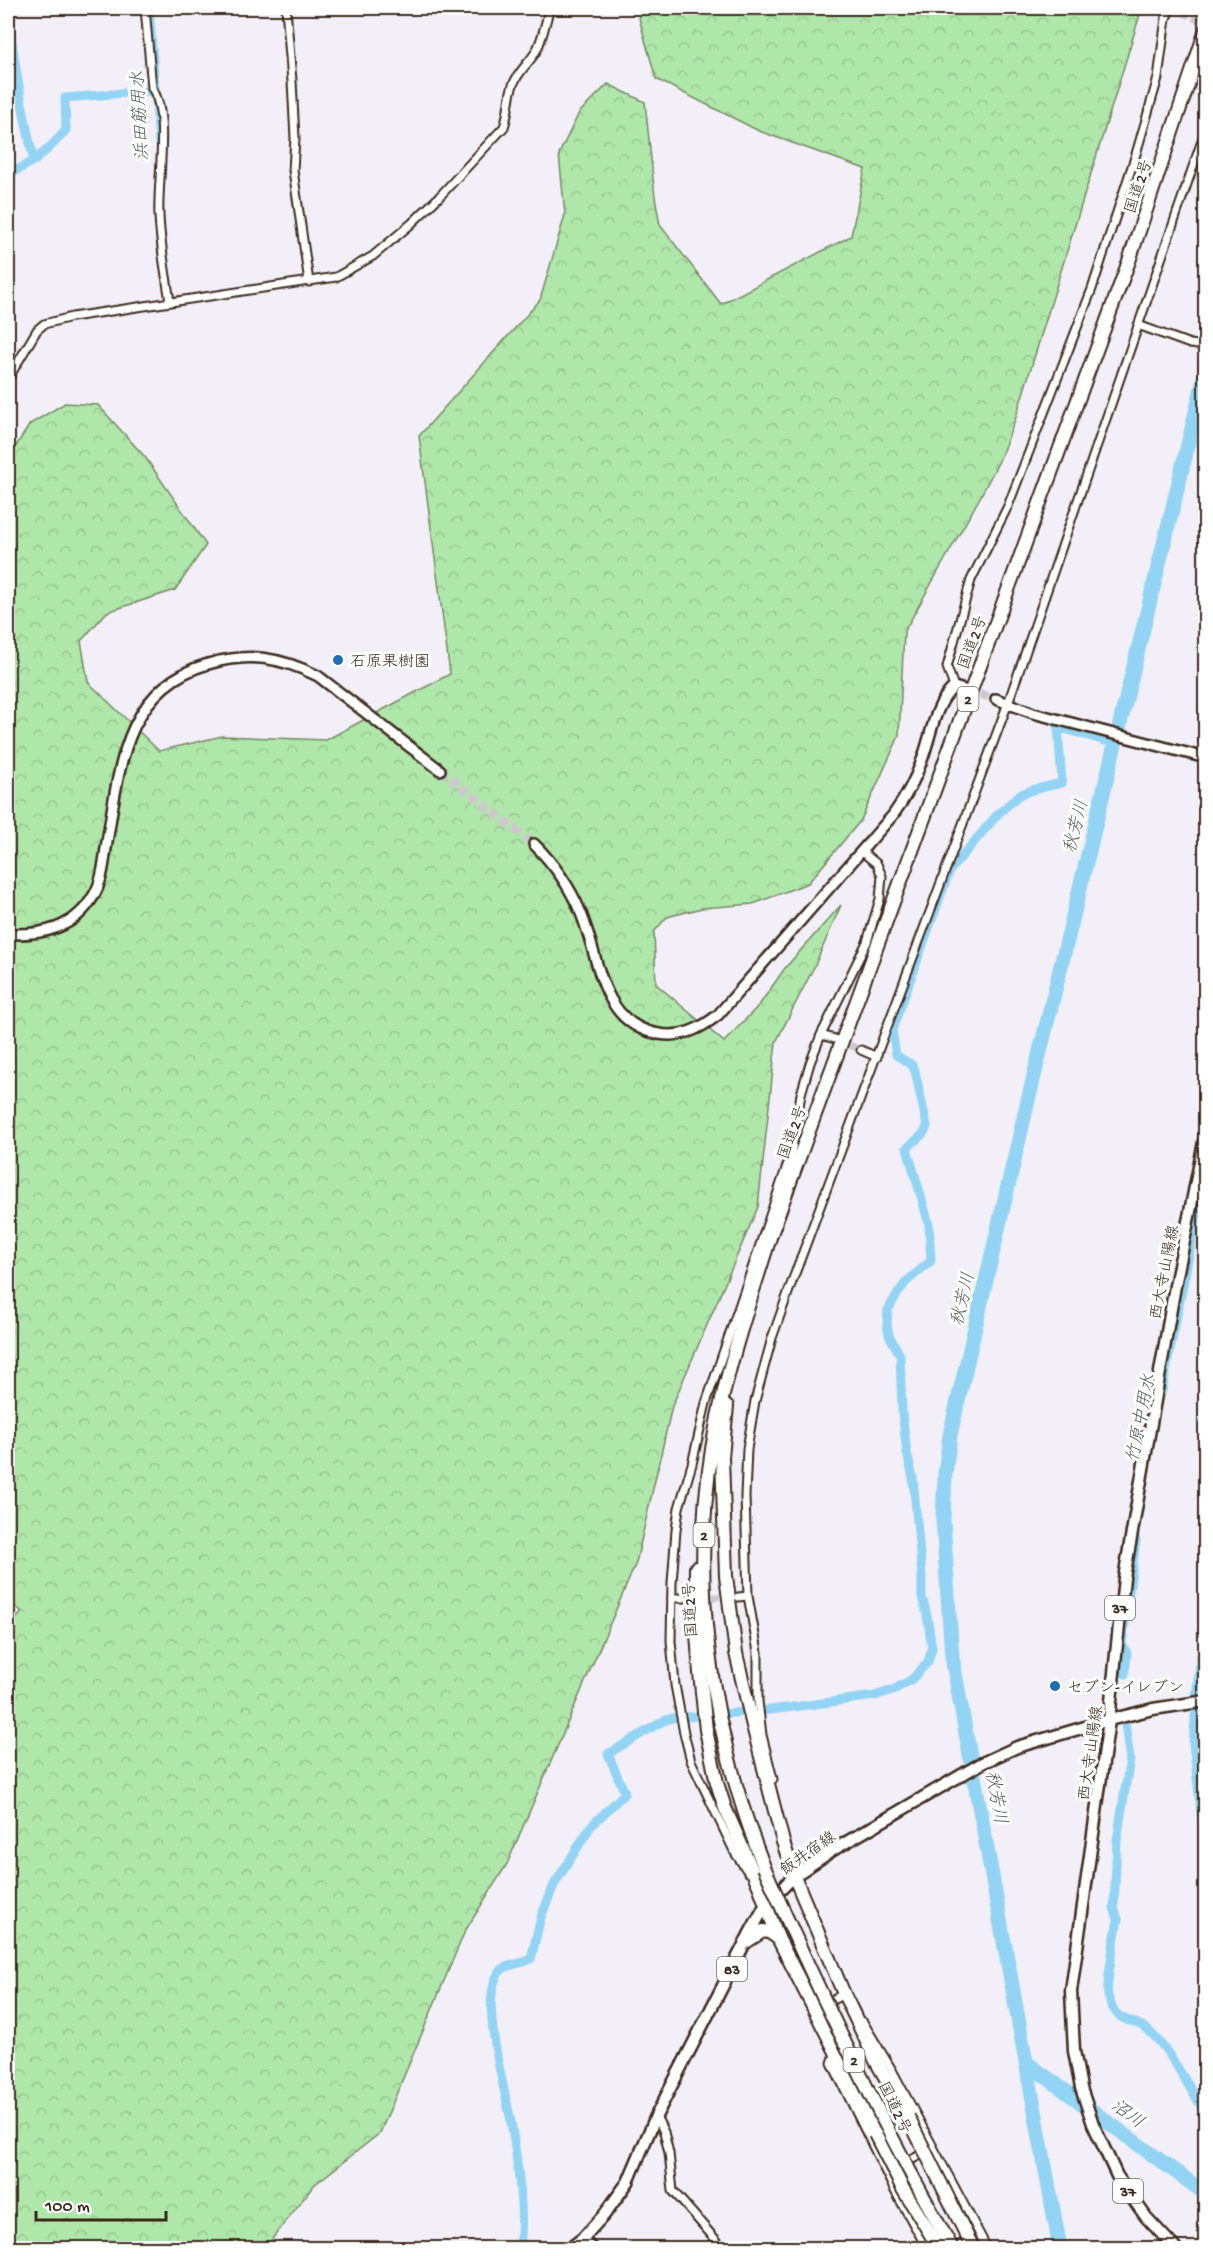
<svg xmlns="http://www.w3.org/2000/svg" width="1213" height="2256" font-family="'Gochi Hand','Klee One',sans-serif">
	<defs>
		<pattern id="forest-crowns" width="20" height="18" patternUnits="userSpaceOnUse" patternTransform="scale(1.5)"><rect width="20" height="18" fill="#afe6a9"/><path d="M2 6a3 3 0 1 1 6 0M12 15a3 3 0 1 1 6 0" fill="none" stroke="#97c591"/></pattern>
	</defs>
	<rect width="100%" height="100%" fill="#f3eff9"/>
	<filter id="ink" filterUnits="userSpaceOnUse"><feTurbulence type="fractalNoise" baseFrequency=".0167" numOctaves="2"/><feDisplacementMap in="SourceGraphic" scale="12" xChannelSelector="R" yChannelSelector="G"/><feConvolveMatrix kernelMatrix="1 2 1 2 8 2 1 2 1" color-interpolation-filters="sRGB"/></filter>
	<g filter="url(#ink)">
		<polygon fill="url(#forest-crowns)" stroke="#758864" stroke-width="1.5" points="645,8 1142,8 1015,420 999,461 978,501 904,632 899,736 861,820 808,883 753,904 702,908 667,917 654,932 656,984 724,1042 760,1004 785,968 841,905 815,965 776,1042 758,1207 672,1406 636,1563 507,1864 465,1931 380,2133 314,2185 265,2248 8,2248 8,1628 22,1612 8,1600 8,458 30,424 65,403 98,405 145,457 206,545 175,590 107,612 81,641 88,682 159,751 222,736 326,740 450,674 419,436 540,300 565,215 559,154 579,113 608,84 645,102 655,197 660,225 721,304 851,236 865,169 759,131 656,79 639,18"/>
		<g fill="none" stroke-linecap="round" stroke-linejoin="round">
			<g stroke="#93d4f4" stroke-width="9">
				<path d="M8,8c5,50 14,99 25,149l3,3"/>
				<polyline points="149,8 159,142"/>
				<path d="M8,174c24,-9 42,-25 58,-44l-1,-32 84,-7 5,3"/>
				<polyline points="1162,1391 1206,1169"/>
				<polyline points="1125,1674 1127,1653 1122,1644 1136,1540"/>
				<polyline points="1196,1696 1201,1655 1206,1638"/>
				<polyline points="1196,1708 1193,1743 1206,1856"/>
				<polyline points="686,1717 771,1710 875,1696 895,1689 911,1680 928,1662 932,1648 927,1615 922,1597 922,1576 913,1478 907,1453 902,1412 900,1355 889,1335 887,1324 888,1310 896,1296 906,1282 931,1261 929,1224 907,1148 924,1133 927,1126 915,1071 912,1065 896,1055 892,1030 950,870 998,814 1019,795 1032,790 1062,783 1058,727 1115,744"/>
				<path d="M1125,1724l5,35 -13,81 -3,68 4,11c-2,13 -13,68 -10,77 9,31 24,20 40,34 24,22 40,57 58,84"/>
				<path d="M520,2248c5,-39 -3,-92 -10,-131 -6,-31 -31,-118 -11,-144 7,-10 22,-8 32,-14l10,-42 13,-32 37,-59 34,-33 -17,-39 55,-33 13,-4"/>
			</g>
			<g stroke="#93d4f4" stroke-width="15">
				<polyline points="1027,2063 1206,2194"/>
				<polyline points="1060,2248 952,1657 943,1520 945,1474 950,1435 1026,1109 1206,371"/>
			</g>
			<g stroke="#cec8cd" stroke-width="7" stroke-dasharray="7 3.5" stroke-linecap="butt">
				<polyline points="1174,8 1206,24"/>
				<polyline points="840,1041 861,1050"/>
				<polyline points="702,1597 730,1597"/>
			</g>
			<g stroke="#cec8cd" stroke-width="9" stroke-dasharray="9 4.5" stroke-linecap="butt">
				<polyline points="967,690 996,699"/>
				<polyline points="440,770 534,844"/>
			</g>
			<defs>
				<g id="street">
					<path d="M145,8l7,80c18,26 5,95 7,127 1,29 7,59 11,87"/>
					<polyline points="286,8 292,81 295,138 293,170 309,282"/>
					<polyline points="1138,325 1190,344 1206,346"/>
					<path d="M8,379l29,-49 7,-6 28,-7 264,-40 37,-21 38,-32 28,-27 65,-70c5,-14 4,-29 9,-42 5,-13 15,-21 22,-32 8,-13 10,-31 15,-45"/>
					<polyline points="954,687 947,667 971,580 1008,506 1092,289 1136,154 1158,78 1166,18 1171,8"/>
					<polyline points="1206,697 1203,740 1206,755"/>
					<polyline points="821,1035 835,1039"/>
					<polyline points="861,1050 877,1057"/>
					<polyline points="738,1597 748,1596"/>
					<polyline points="672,1598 685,1598"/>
					<polyline points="773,1779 762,1735 758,1701 758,1652 748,1596 745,1496 747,1449 755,1401 772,1338 793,1279 1008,703 1206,129"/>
					<polyline points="748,1872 735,1853 691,1761 684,1733 675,1685 671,1641 672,1583 676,1530 679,1508 692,1464 706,1403 791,1154 801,1094 810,1063 821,1035 867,942 880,899 882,876 877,864 861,851"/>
					<polyline points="824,2004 844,1994 845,1995"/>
					<polyline points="863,2022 892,2070 987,2248"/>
					<polyline points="836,2052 832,2063 895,2191 927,2248"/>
					<polyline points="656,2116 664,2132 669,2153 673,2191 723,2248"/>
					<polyline points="903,2164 928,2151"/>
					<polyline points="953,2248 972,2239"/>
				</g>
				<g id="secondary">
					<polyline points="996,699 1033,713 1206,758"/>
					<path d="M534,844c20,20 35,41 46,67 20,46 19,113 79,123 23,4 41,-5 59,-19l175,-200c13,-18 22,-34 29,-55 9,-23 12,-56 32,-73l10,3"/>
					<path d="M8,934c34,1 67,-5 86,-39 9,-15 10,-35 13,-53 12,-71 17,-154 101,-178 41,-12 72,-7 110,12l122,94"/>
					<polyline points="582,2239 592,2248"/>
				</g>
				<g id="primary">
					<polyline points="570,2248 582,2239 604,2215 628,2182 656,2116 750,1933 765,1906 794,1876 833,1850 982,1763 1017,1747 1109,1720 1153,1709 1206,1701"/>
					<polyline points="1175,2248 1146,2217 1117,2176 1093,2124 1081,2088 1074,2051 1071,1991 1109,1720 1124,1578 1175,1286 1206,1132"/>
				</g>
				<g id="highway">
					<polyline points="727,1406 722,1457 726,1576 736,1653 752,1722 783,1842 794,1876 844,1994 876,2061 908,2117"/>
					<polyline points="696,1568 696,1621 700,1673 706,1730 717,1783 725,1808 760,1888 778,1938 836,2052 875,2134"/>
					<path d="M764,1867c-56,-142 -78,-299 -46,-450 13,-62 34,-122 53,-183l358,-973 77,-231"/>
					<polyline points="746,1942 763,1931 769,1932 778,1938"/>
				</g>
			</defs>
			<use href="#street" stroke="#3b2a1e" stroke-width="11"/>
			<use href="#secondary" stroke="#3b2a1e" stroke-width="14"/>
			<use href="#primary" stroke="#3b2a1e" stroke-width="15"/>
			<use href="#highway" stroke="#3b2a1e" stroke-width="16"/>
			<use href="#street" stroke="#fff" stroke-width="7"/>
			<use href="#secondary" stroke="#fff" stroke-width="9"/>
			<use href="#primary" stroke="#fff" stroke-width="10"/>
			<use href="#highway" stroke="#fff" stroke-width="12"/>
			<defs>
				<g id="highway-bridge">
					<path d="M764,1867c57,130 118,258 188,381"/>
					<polyline points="908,2117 973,2248"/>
					<polyline points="875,2134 903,2189 939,2248"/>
				</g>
			</defs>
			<use href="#highway-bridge" stroke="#3b2a1e" stroke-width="16" stroke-linecap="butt"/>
			<use href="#highway-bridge" stroke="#fff" stroke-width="12"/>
		</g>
	</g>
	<g fill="#1f6fb2" stroke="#fff" stroke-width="2">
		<circle cx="338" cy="660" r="6"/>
		<circle cx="1055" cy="1686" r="6"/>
	</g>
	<g text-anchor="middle" stroke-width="6" stroke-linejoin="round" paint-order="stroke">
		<g fill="#fff" stroke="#766a62" stroke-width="1.5">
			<rect x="957.5" y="687" width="21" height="24" rx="4.5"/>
			<rect x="693.5" y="1523" width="21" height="24" rx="4.5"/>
			<rect x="1105" y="1596" width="30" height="24" rx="4.5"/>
			<rect x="717" y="1957" width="30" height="24" rx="4.5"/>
			<rect x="843.5" y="2048" width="21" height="24" rx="4.5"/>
			<rect x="1113" y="2179" width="30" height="24" rx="4.5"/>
		</g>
		<g font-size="15" font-weight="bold" fill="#3b2a1e">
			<text x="968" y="704">2</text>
			<text x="704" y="1540">2</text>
			<text x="1120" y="1613">37</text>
			<text x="732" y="1974">83</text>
			<text x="854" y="2065">2</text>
			<text x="1128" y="2196">37</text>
		</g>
		<g font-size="16" fill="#3b2a1e" stroke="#fff">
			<text transform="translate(1137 186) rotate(-72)" y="6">国道2号</text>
			<text transform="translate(971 642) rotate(-70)" y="6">国道2号</text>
			<text transform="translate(791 1132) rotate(-70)" y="6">国道2号</text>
			<text transform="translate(1163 1272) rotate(-79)" y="6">西大寺山陽線</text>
			<text transform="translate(689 1610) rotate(-93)" y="6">国道2号</text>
			<text transform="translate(1089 1753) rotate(-82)" y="6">西大寺山陽線</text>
			<text transform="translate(807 1852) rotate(-35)" y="6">飯井宿線</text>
			<text transform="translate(896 2107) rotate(64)" y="6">国道2号</text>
		</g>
		<g font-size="16" fill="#3b2a1e" stroke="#fff" text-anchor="start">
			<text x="350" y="666">石原果樹園</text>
			<text x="1067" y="1692">セブン-イレブン</text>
		</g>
		<g font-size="18" font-style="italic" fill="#555d5e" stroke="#fff">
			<text transform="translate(139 116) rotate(-93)" y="6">浜田筋用水</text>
			<text transform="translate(1075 826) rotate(-76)" y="6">秋芳川</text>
			<text transform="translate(962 1299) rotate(-77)" y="6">秋芳川</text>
			<text transform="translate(1140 1418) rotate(-79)" y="6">竹原中用水</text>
			<text transform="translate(997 1797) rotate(80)" y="6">秋芳川</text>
			<text transform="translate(1128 2113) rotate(36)" y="6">沼川</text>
		</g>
	</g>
	<rect width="1213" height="2256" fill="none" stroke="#fff" stroke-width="30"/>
	<rect x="15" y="15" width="1183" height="2226" fill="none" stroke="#3b2a1e" stroke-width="2" filter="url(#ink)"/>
	<path d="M36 2211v9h130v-9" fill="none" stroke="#3b2a1e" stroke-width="3"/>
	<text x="45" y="2211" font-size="18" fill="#3b2a1e" stroke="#ffffff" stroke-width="4.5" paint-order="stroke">100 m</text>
</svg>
